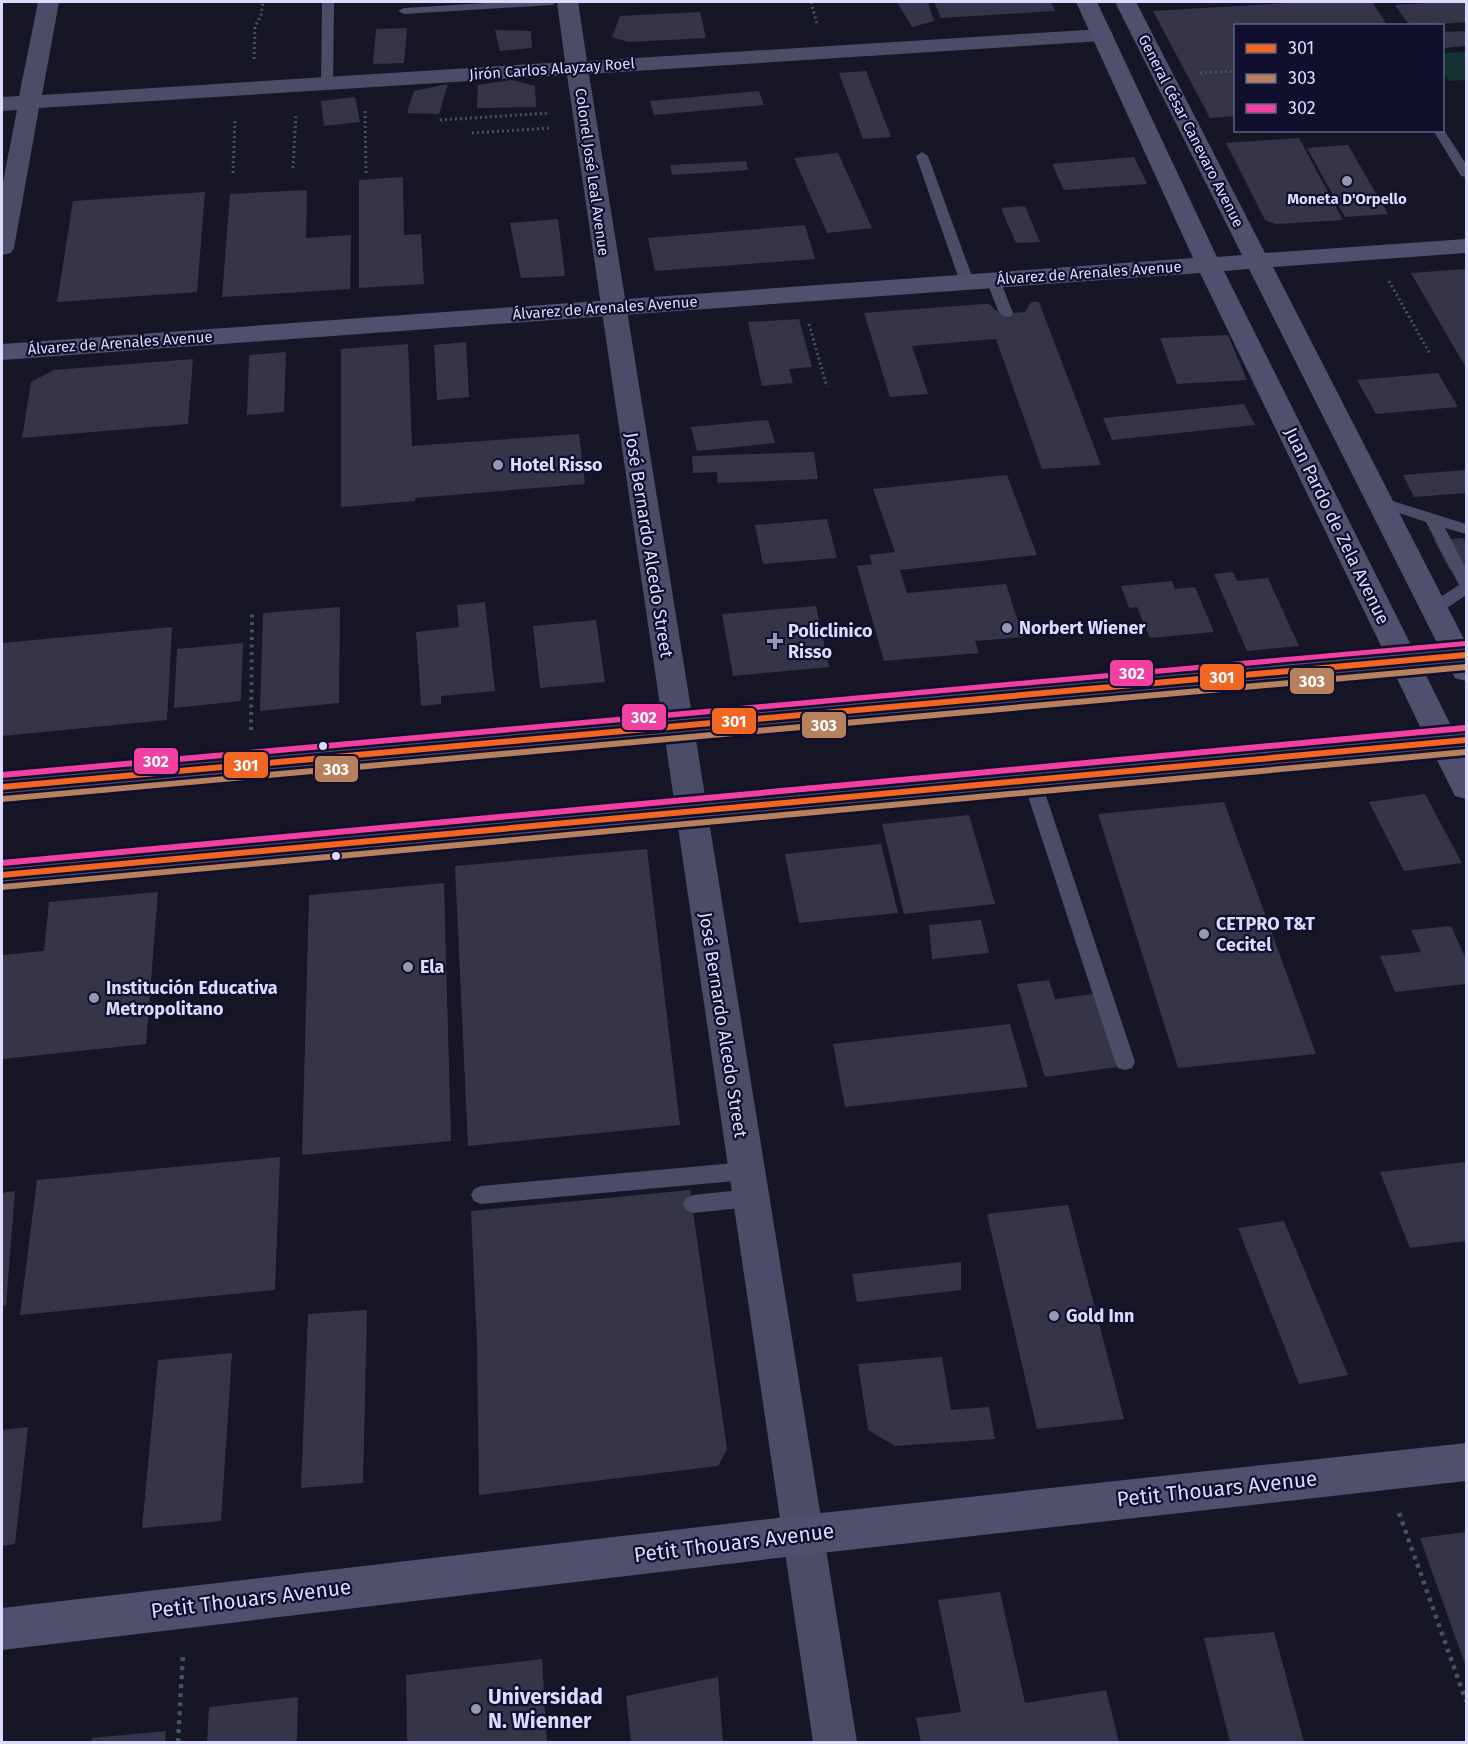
<svg xmlns="http://www.w3.org/2000/svg" width="1468" height="1744" font-family="'Fira Sans',sans-serif">
	<rect width="100%" height="100%" fill="#171627"/>
	<polygon fill="#123331" points="1466,52 1466,80 1449,81 1443,71 1443,53"/>
	<g fill="#363448">
		<polygon points="897,2 928,2 934,21 912,27"/>
		<polygon points="934,2 1051,2 1055,11 941,18"/>
		<polygon points="1304,2 1372,2 1388,26 1236,26 1236,116 1210,118 1153,11"/>
		<polygon points="1440,2 1466,2 1466,22 1410,26 1395,5"/>
		<polygon points="700,12 706,38 628,42 612,37 620,16"/>
		<polygon points="407,28 404,63 373,64 376,29"/>
		<polygon points="495,30 531,31 532,48 500,51"/>
		<polygon points="1466,31 1466,46 1443,48 1443,32"/>
		<polygon points="866,71 891,137 863,139 839,73"/>
		<polygon points="512,80 535,86 536,107 477,108 478,85"/>
		<polygon points="448,84 439,114 407,113 414,91"/>
		<polygon points="759,91 764,105 654,115 650,101"/>
		<polygon points="355,97 360,122 324,126 321,101"/>
		<polygon points="1299,138 1343,220 1275,224 1265,220 1226,143"/>
		<polygon points="1348,145 1388,214 1345,217 1307,148"/>
		<polygon points="838,153 872,228 827,233 794,158"/>
		<polygon points="1134,157 1147,184 1064,190 1052,164"/>
		<polygon points="746,161 748,170 672,175 670,165"/>
		<polygon points="403,177 404,235 421,234 424,284 359,288 359,180"/>
		<polygon points="307,190 306,238 351,235 350,289 222,297 230,194"/>
		<polygon points="205,192 197,292 57,302 73,201"/>
		<polygon points="1025,206 1040,242 1016,243 1001,208"/>
		<polygon points="558,219 565,276 521,278 510,223"/>
		<polygon points="805,225 815,259 655,271 648,238"/>
		<polygon points="1466,269 1466,368 1411,273"/>
		<polygon points="1031,302 1039,302 1101,465 1042,469 996,339 912,346 928,394 890,397 864,313 983,304 989,304 1000,314 1025,312"/>
		<polygon points="799,319 812,367 789,369 793,383 762,386 748,322"/>
		<polygon points="1228,335 1247,380 1177,384 1160,338"/>
		<polygon points="466,342 469,397 437,400 434,345"/>
		<polygon points="408,344 412,446 579,434 585,484 415,498 415,501 341,507 341,349"/>
		<polygon points="286,352 284,412 247,415 249,355"/>
		<polygon points="193,359 188,424 22,438 31,382 54,370"/>
		<polygon points="1438,373 1458,407 1376,414 1357,380"/>
		<polygon points="1244,404 1255,425 1112,440 1103,418"/>
		<polygon points="768,420 775,443 697,451 691,427"/>
		<polygon points="814,452 818,479 718,483 717,472 693,473 692,456"/>
		<polygon points="1466,470 1466,493 1414,497 1403,475"/>
		<polygon points="1007,475 1037,555 900,570 907,593 1006,584 1023,637 975,641 979,653 884,661 857,566 872,564 869,555 895,552 873,489"/>
		<polygon points="827,519 837,558 763,564 755,525"/>
		<polygon points="1463,538 1466,544 1466,569 1450,570 1434,540"/>
		<polygon points="1233,572 1237,581 1268,578 1299,646 1247,651 1214,574"/>
		<polygon points="1172,581 1175,589 1195,587 1214,632 1150,638 1137,607 1129,608 1121,586"/>
		<polygon points="485,602 495,691 441,696 441,704 421,706 416,632 459,627 457,605"/>
		<polygon points="816,606 829,667 733,676 722,614"/>
		<polygon points="340,607 339,703 260,711 263,613"/>
		<polygon points="596,620 605,682 540,688 533,626"/>
		<polygon points="172,627 167,720 2,736 2,643"/>
		<polygon points="243,643 241,701 174,708 177,649"/>
		<polygon points="1425,794 1462,863 1404,871 1369,802"/>
		<polygon points="1224,802 1316,1054 1178,1068 1098,814"/>
		<polygon points="969,815 995,904 904,914 882,824"/>
		<polygon points="881,844 898,913 799,923 785,854"/>
		<polygon points="647,849 680,1125 468,1146 455,866"/>
		<polygon points="444,883 451,1141 302,1155 309,895"/>
		<polygon points="158,892 146,1044 2,1059 2,955 44,951 49,902"/>
		<polygon points="981,920 989,953 932,959 929,925"/>
		<polygon points="1451,926 1466,959 1466,984 1395,992 1380,956 1421,952 1411,930"/>
		<polygon points="1049,980 1055,999 1093,994 1117,1067 1045,1077 1017,984"/>
		<polygon points="1010,1024 1028,1087 845,1107 833,1044"/>
		<polygon points="280,1157 275,1290 20,1315 37,1180"/>
		<polygon points="1466,1162 1466,1241 1410,1248 1380,1172"/>
		<polygon points="690,1190 727,1449 718,1466 479,1495 477,1343 471,1211"/>
		<polygon points="15,1191 6,1306 2,1306 2,1193"/>
		<polygon points="1068,1205 1124,1419 1037,1429 987,1214"/>
		<polygon points="1284,1221 1348,1375 1299,1384 1238,1228"/>
		<polygon points="961,1262 961,1290 857,1302 852,1274"/>
		<polygon points="367,1310 363,1483 301,1488 308,1314"/>
		<polygon points="232,1353 221,1521 142,1528 158,1360"/>
		<polygon points="942,1357 951,1410 989,1407 995,1439 895,1446 868,1430 858,1364"/>
		<polygon points="28,1427 15,1544 2,1546 2,1430"/>
		<polygon points="1466,1532 1466,1667 1420,1538"/>
		<polygon points="1000,1592 1025,1703 1106,1690 1119,1742 921,1742 916,1718 961,1712 938,1600"/>
		<polygon points="1274,1632 1304,1742 1230,1742 1204,1638"/>
		<polygon points="542,1659 547,1742 407,1742 406,1675"/>
		<polygon points="718,1677 723,1742 631,1742 626,1696"/>
		<polygon points="298,1697 297,1742 207,1742 209,1707"/>
		<polygon points="166,1731 165,1742 91,1742 92,1738"/>
	</g>
	<g fill="none" stroke-linecap="round" stroke-linejoin="round">
		<g stroke="#425362" stroke-width="3" stroke-dasharray="2 3" stroke-linecap="butt">
			<polyline points="811,2 817,24"/>
			<polyline points="254,59 255,26 261,16 263,2"/>
			<polyline points="1200,73 1236,71"/>
			<polyline points="365,111 366,176"/>
			<polyline points="440,120 550,113"/>
			<polyline points="472,133 550,128"/>
			<polyline points="293,168 296,115"/>
			<polyline points="233,173 235,119"/>
			<polyline points="1389,281 1430,354"/>
			<polyline points="809,324 827,387"/>
		</g>
		<polyline stroke="#425362" stroke-width="4" stroke-dasharray="3 4.5" stroke-linecap="butt" points="251,730 252,611"/>
		<g stroke="#425362" stroke-width="4.5" stroke-dasharray="4 5" stroke-linecap="butt">
			<polyline points="1399,1513 1466,1701"/>
			<polyline points="178,1742 183,1653"/>
		</g>
		<g fill="#4a4c68" fill-rule="evenodd">
			<polygon points="322,2 334,2 333,83 327,87 321,83"/>
			<polygon points="503,2 558,2 552,5 404,14 398,11 404,8"/>
			<polygon points="1442,127 1466,164 1466,177 1461,176 1433,130 1442,130"/>
			<polygon points="922,152 928,156 974,282 972,285 962,285 960,282 916,156"/>
			<polygon points="993,276 1000,280 1013,313 1011,316 1006,317 999,313 986,280"/>
			<polygon points="1380,497 1466,524 1466,534 1445,528 1466,569 1466,595 1440,613 1428,613 1426,609 1428,605 1459,585 1426,522 1375,505 1372,502"/>
			<polygon points="1032,775 1038,777 1041,781 1135,1062 1132,1068 1125,1070 1118,1068 1115,1062 1023,781 1026,777"/>
			<polygon points="746,1162 753,1165 756,1171 753,1177 746,1180 481,1204 474,1201 471,1195 474,1189 481,1186"/>
			<polygon points="750,1189 757,1192 760,1198 757,1204 750,1207 693,1213 686,1210 683,1204 686,1198 693,1195"/>
		</g>
		<polygon fill="#4a4c68" fill-rule="evenodd" points="38,2 59,2 42,95 565,62 557,2 578,2 587,61 1102,29 1110,30 1113,35 1110,40 1102,41 589,74 857,1742 813,1742 567,75 39,108 14,248 11,253 2,255 2,187 17,110 2,111 2,97 19,96"/>
		<g fill="#4e506d" fill-rule="evenodd">
			<path d="M1076,2h21l120,255 25,-2 -127,-253h21l129,251 201,-14v14l-193,14 193,376v38l-11,-3 -6,-11 -26,2 30,61 13,-1v22h-2l2,6v42l-11,-3 -21,-42 -1432,133v-24l1421,-130 -29,-61 -1392,126v-23l1382,-123 -184,-379 -1198,87v-16l1191,-86zM1249,269l190,378 -26,2 -189,-378z"/>
			<polygon points="1466,1443 1466,1481 803,1555 2,1650 2,1608 803,1515"/>
		</g>
		<defs>
			<g id="bus-1">
				<polygon points="1466,652 1466,658 2,790 2,784"/>
				<polygon points="1466,737 1466,743 2,878 2,872"/>
			</g>
			<g id="bus-2">
				<polygon points="1466,664 1466,670 2,802 2,796 3,796"/>
				<polygon points="1466,749 1466,755 2,890 2,884 3,884"/>
			</g>
			<g id="bus-3">
				<polygon points="1466,641 1466,645 1465,646 2,778 2,772"/>
				<polygon points="1465,725 1466,725 1466,731 1465,731 2,866 2,860"/>
			</g>
		</defs>
		<use href="#bus-1" stroke="#110f2e" stroke-width="5"/>
		<use href="#bus-2" stroke="#110f2e" stroke-width="5"/>
		<use href="#bus-3" stroke="#110f2e" stroke-width="5"/>
		<use href="#bus-1" fill="#f26522" fill-rule="evenodd"/>
		<use href="#bus-2" fill="#b6815c" fill-rule="evenodd"/>
		<use href="#bus-3" fill="#f240a1" fill-rule="evenodd"/>
	</g>
	<g fill="#9796b3" stroke="#110f2e" stroke-width="2">
		<circle cx="1347" cy="181" r="6"/>
		<circle cx="498" cy="465" r="6"/>
		<circle cx="1007" cy="628" r="6"/>
		<path d="M772 632h6v6h6v6h-6v6h-6v-6h-6v-6h6z"/>
		<circle cx="1204" cy="934" r="6"/>
		<circle cx="408" cy="967" r="6"/>
		<circle cx="94" cy="998" r="6"/>
		<circle cx="1054" cy="1316" r="6"/>
		<circle cx="476" cy="1709" r="6"/>
	</g>
	<g fill="#dcdbff" stroke="#110f2e" stroke-width="2">
		<circle cx="323" cy="746" r="5"/>
		<circle cx="336" cy="856" r="5"/>
	</g>
	<g text-anchor="middle" stroke-width="4.5" stroke-linejoin="round" paint-order="stroke">
		<g font-size="15" fill="#dcdbff" stroke="#110f2e">
			<text transform="translate(552 69) rotate(-4)" y="5">Jirón Carlos Alayzay Roel</text>
			<text transform="translate(1191 131) rotate(63)" y="5">General César Canevaro Avenue</text>
			<text transform="translate(592 172) rotate(82)" y="5">Colonel José Leal Avenue</text>
			<text transform="translate(1089 273) rotate(-4)" y="5">Álvarez de Arenales Avenue</text>
			<text transform="translate(605 308) rotate(-4)" y="5">Álvarez de Arenales Avenue</text>
			<text transform="translate(120 343) rotate(-4)" y="5">Álvarez de Arenales Avenue</text>
		</g>
		<g font-size="15" font-weight="bold" fill="#dcdbff" stroke="#110f2e">
			<text x="1347" y="204">Moneta D'Orpello</text>
		</g>
		<g font-size="18" font-weight="bold" fill="#dcdbff" stroke="#110f2e" text-anchor="start">
			<text x="510" y="471">Hotel Risso</text>
			<text x="1019" y="634">Norbert Wiener</text>
			<text x="788" y="637">Policlinico<tspan x="788" dy="21">Risso</tspan></text>
			<text x="1216" y="930">CETPRO T&amp;T<tspan x="1216" dy="21">Cecitel</tspan></text>
			<text x="420" y="973">Ela</text>
			<text x="106" y="994">Institución Educativa<tspan x="106" dy="21">Metropolitano</tspan></text>
			<text x="1066" y="1322">Gold Inn</text>
		</g>
		<g font-size="18" fill="#dcdbff" stroke="#110f2e">
			<text transform="translate(1337 526) rotate(64)" y="6">Juan Pardo de Zela Avenue</text>
			<text transform="translate(649 545) rotate(81)" y="6">José Bernardo Alcedo Street</text>
			<text transform="translate(723 1025) rotate(81)" y="6">José Bernardo Alcedo Street</text>
		</g>
		<g font-size="21" fill="#dcdbff" stroke="#110f2e">
			<text transform="translate(1217 1489) rotate(-6)" y="7">Petit Thouars Avenue</text>
			<text transform="translate(734 1543) rotate(-7)" y="7">Petit Thouars Avenue</text>
			<text transform="translate(251 1599) rotate(-7)" y="7">Petit Thouars Avenue</text>
		</g>
		<g font-size="21" font-weight="bold" fill="#dcdbff" stroke="#110f2e" text-anchor="start">
			<text x="488" y="1704">Universidad<tspan x="488" dy="24">N. Wienner</tspan></text>
		</g>
	</g>
	<g stroke="#110f2e" stroke-width="2">
		<rect x="1109" y="659" width="45" height="28" rx="6" fill="#f240a1"/>
		<rect x="1199" y="663" width="46" height="28" rx="6" fill="#f26522"/>
		<rect x="1289" y="667" width="46" height="28" rx="6" fill="#b6815c"/>
		<rect x="621" y="703" width="46" height="28" rx="6" fill="#f240a1"/>
		<rect x="711" y="707" width="46" height="28" rx="6" fill="#f26522"/>
		<rect x="801" y="711" width="46" height="28" rx="6" fill="#b6815c"/>
		<rect x="133" y="747" width="46" height="28" rx="6" fill="#f240a1"/>
		<rect x="223" y="751" width="46" height="28" rx="6" fill="#f26522"/>
		<rect x="314" y="755" width="45" height="28" rx="6" fill="#b6815c"/>
	</g>
	<g font-size="16" text-anchor="middle" font-weight="bold" fill="#fff">
		<text x="1132" y="679">302</text>
		<text x="1222" y="683">301</text>
		<text x="1312" y="687">303</text>
		<text x="644" y="723">302</text>
		<text x="734" y="727">301</text>
		<text x="824" y="731">303</text>
		<text x="156" y="767">302</text>
		<text x="246" y="771">301</text>
		<text x="336" y="775">303</text>
	</g>
	<rect width="1468" height="1744" fill="none" stroke="#dcdbff" stroke-width="6"/>
	<rect x="1234" y="24" width="210" height="108" fill="#110f2e" stroke="#626182" stroke-width="1.5"/>
	<rect x="1246" y="44" width="30" height="9" fill="#f26522" stroke="#626182" stroke-width="1.5"/>
	<text x="1288" y="54" font-size="18" fill="#dcdbff">301</text>
	<rect x="1246" y="74" width="30" height="9" fill="#b6815c" stroke="#626182" stroke-width="1.5"/>
	<text x="1288" y="84" font-size="18" fill="#dcdbff">303</text>
	<rect x="1246" y="104" width="30" height="9" fill="#f240a1" stroke="#626182" stroke-width="1.5"/>
	<text x="1288" y="114" font-size="18" fill="#dcdbff">302</text>
</svg>
